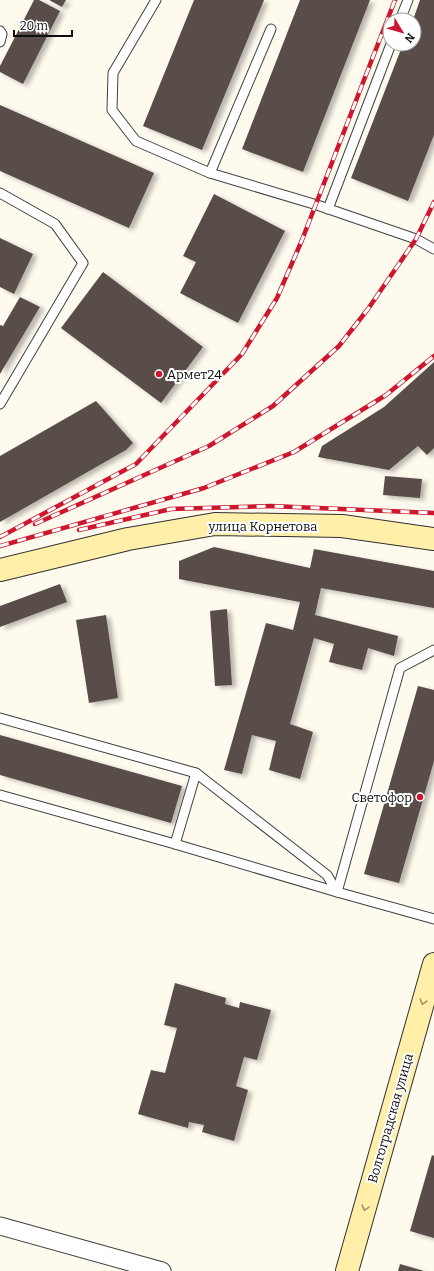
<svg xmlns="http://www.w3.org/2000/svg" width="434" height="1271" font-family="Bitter,serif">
	<defs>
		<filter id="shadow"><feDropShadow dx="4.5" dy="2.5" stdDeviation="2" flood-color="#0004"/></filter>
	</defs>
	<rect width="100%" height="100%" fill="#fffaee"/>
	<g fill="#584d49" filter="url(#shadow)">
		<polygon points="34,0 39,0 60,11 23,84 0,72 0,66"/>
		<polygon points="49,0 66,0 62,7"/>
		<polygon points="194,0 264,0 202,150 143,126"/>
		<polygon points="300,0 370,0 303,172 242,149"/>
		<polygon points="420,0 434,0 434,135 408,201 351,178 403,44 414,44 414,20 413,20"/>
		<polygon points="0,105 154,173 129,228 0,171"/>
		<polygon points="214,194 285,231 238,323 180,293 196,262 183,256"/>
		<polygon points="0,238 33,254 14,294 0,287"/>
		<polygon points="103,272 203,347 161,403 61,328"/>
		<polygon points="20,297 40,307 0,374 0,325 3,326"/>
		<polygon points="434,362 434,448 427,455 418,446 389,470 318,457 322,446 384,407"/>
		<polygon points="96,401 133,443 126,450 0,522 0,456"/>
		<polygon points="385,476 422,479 420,498 383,495"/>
		<polygon points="214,547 310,568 314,549 434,571 434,608 321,588 315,615 398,636 394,656 368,648 362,670 329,662 334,644 314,638 290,724 313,732 300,779 269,770 276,741 252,735 242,774 224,770 266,623 293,630 300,602 179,579 179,561"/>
		<polygon points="60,584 67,602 0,627 0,606"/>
		<polygon points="227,609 232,685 215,686 210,611"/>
		<polygon points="106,615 118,698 89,703 76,620"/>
		<polygon points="418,686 434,690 434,761 399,883 364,874"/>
		<polygon points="0,735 182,786 171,823 0,775"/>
		<polygon points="175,983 226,998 225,1004 239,1008 240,1002 271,1010 257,1060 244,1057 236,1086 248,1090 234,1141 202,1132 204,1125 189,1122 188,1128 138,1114 151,1070 165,1073 177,1028 164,1025"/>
		<polygon points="432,1155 434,1156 434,1238 410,1231"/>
		<polygon points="400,1264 424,1271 398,1271"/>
	</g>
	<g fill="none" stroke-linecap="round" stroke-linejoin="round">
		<defs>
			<g id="lane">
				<polyline points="156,0 113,73 112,110 136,141 210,173 317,205 416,239 434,249"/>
				<polyline points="400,20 408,0"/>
				<polyline points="0,31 2,34 0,42"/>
				<polyline points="210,173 271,29"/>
				<polyline points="0,193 55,224 83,263 0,404"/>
				<polyline points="328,209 391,44"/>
				<polyline points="0,718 196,773 327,875 337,892 434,919"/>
				<polyline points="0,795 175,844 196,773"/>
				<polyline points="175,844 337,892 400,668 434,650"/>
			</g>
			<polyline id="street" points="0,1226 162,1271"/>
			<g id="secondary">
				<polyline points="0,570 128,539 215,524 342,526 434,539"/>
				<polyline points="347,1271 434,964"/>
			</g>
		</defs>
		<use href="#lane" stroke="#414141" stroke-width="11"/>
		<use href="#street" stroke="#414141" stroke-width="19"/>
		<use href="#secondary" stroke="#303030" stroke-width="24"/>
		<use href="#lane" stroke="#fff" stroke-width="9"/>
		<use href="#street" stroke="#fff" stroke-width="17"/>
		<use href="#secondary" stroke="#ffefa9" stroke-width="22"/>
		<defs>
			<g id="rail">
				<polyline points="35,524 209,446 273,406 339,346 368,309 416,239 434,202"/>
				<polyline points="79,530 171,509 271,506 434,513"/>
				<polyline points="0,537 136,464 242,354 277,298 302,240 395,0"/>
				<polyline points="0,546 204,488 294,452 386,395 434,356"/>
			</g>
		</defs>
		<use href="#rail" stroke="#cd172e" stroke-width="4.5"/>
		<use href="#rail" stroke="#fff" stroke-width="3" stroke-dasharray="9" stroke-linecap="butt"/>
	</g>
	<defs><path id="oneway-chevron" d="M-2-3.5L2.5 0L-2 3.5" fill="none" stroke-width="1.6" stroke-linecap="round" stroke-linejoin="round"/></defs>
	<g stroke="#9f956b">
		<use href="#oneway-chevron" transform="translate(423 1002) rotate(106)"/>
		<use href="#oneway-chevron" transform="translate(365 1208) rotate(106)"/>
	</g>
	<g fill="#cd172e" stroke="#fff" stroke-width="1.5">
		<circle cx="159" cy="374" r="4"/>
		<circle cx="420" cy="797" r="4"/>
	</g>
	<g text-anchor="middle" stroke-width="4" stroke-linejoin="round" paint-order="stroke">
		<g font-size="13" fill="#0e0e0e" stroke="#fff" text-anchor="start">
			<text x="167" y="379">Армет24</text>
			<text x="412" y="802" text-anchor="end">Светофор</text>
		</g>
		<g font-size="13" fill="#0e0e0e" stroke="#fff">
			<text x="263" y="531">улица Корнетова</text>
			<text transform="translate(390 1118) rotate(-74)" y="5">Волгоградская улица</text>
		</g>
	</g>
	<g transform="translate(402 32) rotate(128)"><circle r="19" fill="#ffffff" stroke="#9f9f9f"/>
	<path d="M0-3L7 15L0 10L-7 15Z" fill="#cd172e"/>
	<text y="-6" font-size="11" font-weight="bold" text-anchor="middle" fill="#0e0e0e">N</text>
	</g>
	<path d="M14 30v6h58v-6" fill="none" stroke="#0e0e0e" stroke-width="2"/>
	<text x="20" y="30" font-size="12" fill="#0e0e0e" stroke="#ffffff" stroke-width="3" paint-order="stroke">20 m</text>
</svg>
